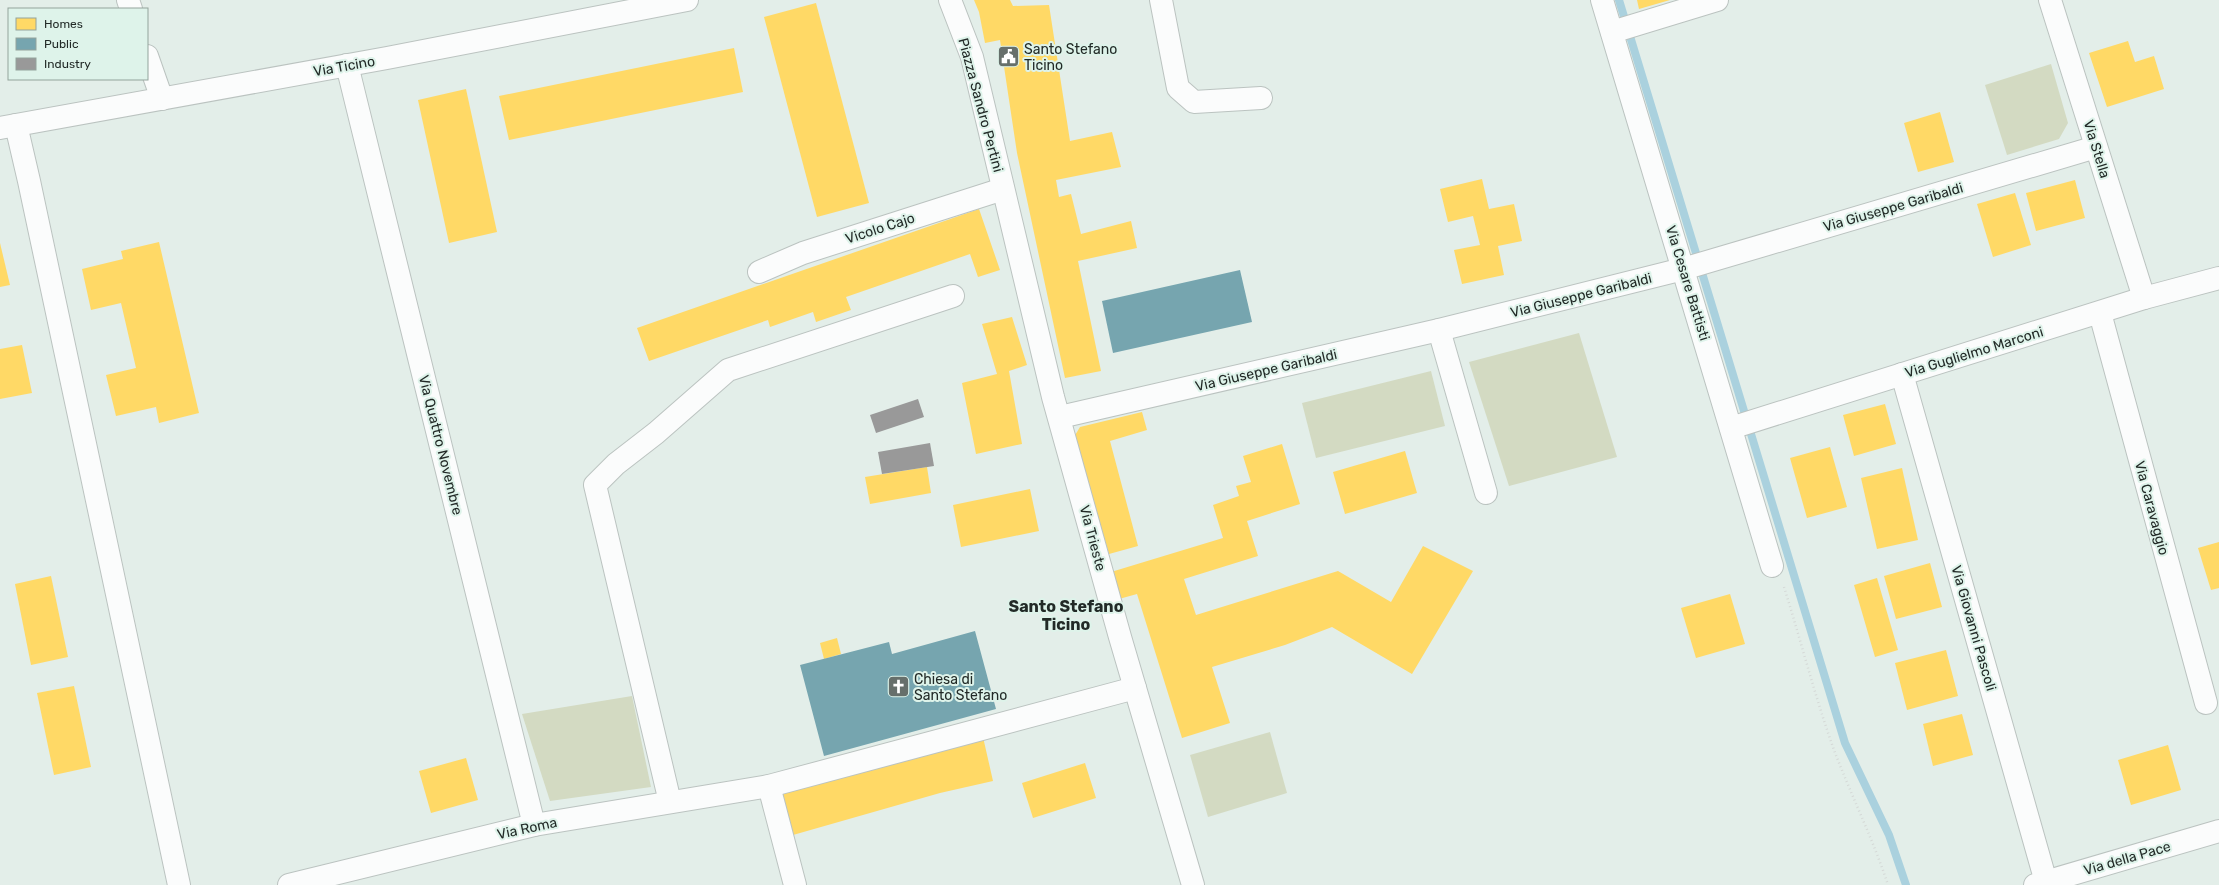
<svg xmlns="http://www.w3.org/2000/svg" width="2219" height="885" font-family="Rubik,sans-serif">
	<rect width="100%" height="100%" fill="#e3eee9"/>
	<g fill="#d3dac2">
		<polygon points="2051,64 2068,123 2059,139 2007,155 1985,85"/>
		<polygon points="1579,333 1617,457 1509,486 1469,362"/>
		<polygon points="1431,371 1445,426 1316,458 1302,403"/>
		<polygon points="632,696 651,787 550,801 522,714"/>
		<polygon points="1270,732 1287,793 1208,817 1190,755"/>
	</g>
	<g fill="#ffd966">
		<polygon points="974,0 1010,0 1013,6 1049,5 1070,141 1112,132 1121,167 1056,180 1059,197 1071,194 1081,234 1131,221 1137,248 1078,261 1101,371 1065,378 1017,153 1000,40 985,43 979,12"/>
		<polygon points="1637,0 1670,0 1639,9"/>
		<polygon points="816,3 869,203 817,217 764,17"/>
		<polygon points="2128,41 2135,62 2154,56 2164,89 2107,107 2089,53"/>
		<polygon points="734,48 743,92 509,140 499,96"/>
		<polygon points="466,89 497,232 449,243 418,100"/>
		<polygon points="1940,112 1954,162 1918,172 1904,123"/>
		<polygon points="1482,179 1489,209 1514,204 1522,241 1498,246 1504,275 1462,284 1454,250 1480,245 1473,216 1448,222 1440,189"/>
		<polygon points="2075,180 2085,218 2036,231 2026,193"/>
		<polygon points="2015,193 2031,245 1993,257 1977,204"/>
		<polygon points="979,209 1000,270 978,277 970,254 846,297 851,310 816,322 813,312 770,327 768,320 649,361 637,328"/>
		<polygon points="159,242 199,413 159,423 156,407 116,416 106,375 136,368 121,303 91,310 82,269 123,259 121,251"/>
		<polygon points="0,243 10,285 0,287"/>
		<polygon points="1012,317 1027,365 1009,371 1022,444 976,454 962,383 997,374 982,324"/>
		<polygon points="22,345 32,393 0,399 0,349"/>
		<polygon points="1885,404 1896,444 1854,456 1843,415"/>
		<polygon points="1142,412 1147,430 1110,441 1138,546 1109,554 1074,437 1080,427"/>
		<polygon points="1282,444 1300,504 1247,521 1258,556 1184,579 1196,615 1338,571 1391,602 1423,546 1473,571 1412,674 1332,627 1285,645 1212,667 1230,723 1182,738 1137,594 1119,599 1111,572 1223,538 1213,505 1239,496 1236,486 1251,482 1243,456"/>
		<polygon points="1830,447 1847,507 1807,518 1790,458"/>
		<polygon points="1405,451 1417,493 1345,514 1333,472"/>
		<polygon points="927,467 931,493 870,504 865,477"/>
		<polygon points="1902,468 1918,540 1877,549 1861,478"/>
		<polygon points="1030,489 1039,531 961,547 953,505"/>
		<polygon points="2219,542 2219,588 2211,590 2198,548"/>
		<polygon points="1930,563 1942,607 1896,619 1884,576"/>
		<polygon points="51,576 68,657 31,665 15,584"/>
		<polygon points="1877,578 1898,650 1875,657 1854,585"/>
		<polygon points="1730,594 1745,644 1696,658 1681,608"/>
		<polygon points="837,638 841,654 824,659 820,643"/>
		<polygon points="1946,650 1958,696 1907,710 1895,663"/>
		<polygon points="74,686 91,767 54,775 37,693"/>
		<polygon points="1962,714 1973,755 1933,766 1923,724"/>
		<polygon points="983,737 993,781 940,793 793,835 779,794"/>
		<polygon points="2168,745 2181,790 2131,805 2118,760"/>
		<polygon points="466,758 478,800 431,813 419,771"/>
		<polygon points="1085,763 1096,798 1033,818 1022,783"/>
	</g>
	<g fill="#76a5af">
		<polygon points="1240,270 1252,322 1113,353 1102,301"/>
		<polygon points="975,631 996,709 824,756 800,665 889,642 892,654"/>
	</g>
	<g fill="#999">
		<polygon points="918,399 924,417 876,433 870,415"/>
		<polygon points="930,443 934,466 882,474 878,452"/>
	</g>
	<g fill="none" stroke-linecap="round" stroke-linejoin="round">
		<polyline stroke="#aad1de" stroke-width="8" points="1619,0 1845,743 1889,835 1906,885"/>
		<defs>
			<g id="minor">
				<polyline points="128,0 131,9"/>
				<polyline points="950,0 972,57 1053,397 1120,637 1193,885"/>
				<polyline points="1161,0 1178,88 1194,102 1261,98"/>
				<polyline points="1602,0 1772,566"/>
				<polyline points="2050,0 2144,298"/>
				<polyline points="1612,32 1717,0"/>
				<polyline points="147,56 162,99"/>
				<polyline points="347,65 534,825"/>
				<polyline points="16,125 29,181 179,885"/>
				<polyline points="0,128 387,58 687,0"/>
				<polyline points="759,272 803,253 1003,189"/>
				<polyline points="2100,313 2206,703"/>
				<polyline points="1439,330 1486,493"/>
				<polyline points="1902,374 2046,882"/>
				<polyline points="1060,417 1439,330 1683,269 2096,147"/>
				<polyline points="1731,428 2144,298 2219,278"/>
				<polyline points="769,786 795,885"/>
				<polyline points="670,802 595,485 616,464 656,433 728,370 953,296"/>
				<polyline points="289,885 534,825 769,786 1135,688"/>
				<polyline points="2035,885 2219,831"/>
			</g>
		</defs>
		<use href="#minor" stroke="#bbc3c0" stroke-width="24"/>
		<path stroke="#d5d9d7" stroke-width="2.5" stroke-dasharray="1 3" stroke-linecap="butt" d="M1784,587c17,54 31,110 50,163 17,45 39,89 54,135"/>
		<use href="#minor" stroke="#fbfcfc" stroke-width="22"/>
	</g>
	<defs>
		<symbol id="civic-square" viewBox="-11 -11 22 22"><rect x="-9" y="-9" width="18" height="18" rx="4" fill="#666f6b" stroke="#def3ea"/><path d="M-.6-6.5H3V-4.5H.6V-3L4-1V1h2V6H-6V1h2V-1L-.6-3ZM-1.2 2.5V6h2.4V2.5Z" fill="#fff"/></symbol>
		<symbol id="church-square" viewBox="-11 -11 22 22"><rect x="-9" y="-9" width="18" height="18" rx="4" fill="#666f6b" stroke="#def3ea"/><path d="M-1.2-6h2.4v3.5h3.3v2.4h-3.3V6h-2.4V-.1h-3.3v-2.4h3.3Z" fill="#fff"/></symbol>
	</defs>
	<g fill-rule="evenodd">
		<use href="#civic-square" x="996" y="44" width="25" height="25"/>
		<use href="#church-square" x="886" y="674" width="25" height="25"/>
	</g>
	<g text-anchor="middle" stroke-width="4" stroke-linejoin="round" paint-order="stroke">
		<g font-size="14" fill="#222a27" stroke="#def3ea" text-anchor="start">
			<text x="1024" y="54">Santo Stefano<tspan x="1024" dy="16">Ticino</tspan></text>
			<text x="914" y="684">Chiesa di<tspan x="914" dy="16">Santo Stefano</tspan></text>
		</g>
		<g font-size="14" fill="#222a27" stroke="#def3ea">
			<text transform="translate(344 66) rotate(-10)" y="5">Via Ticino</text>
			<text transform="translate(981 105) rotate(75)" y="5">Piazza Sandro Pertini</text>
			<text transform="translate(2097 149) rotate(73)" y="5">Via Stella</text>
			<text transform="translate(1893 207) rotate(-16)" y="5">Via Giuseppe Garibaldi</text>
			<text transform="translate(880 228) rotate(-18)" y="5">Vicolo Cajo</text>
			<text transform="translate(1688 283) rotate(73)" y="5">Via Cesare Battisti</text>
			<text transform="translate(1581 295) rotate(-14)" y="5">Via Giuseppe Garibaldi</text>
			<text transform="translate(1974 352) rotate(-17)" y="5">Via Guglielmo Marconi</text>
			<text transform="translate(1266 370) rotate(-13)" y="5">Via Giuseppe Garibaldi</text>
			<text transform="translate(441 445) rotate(76)" y="5">Via Quattro Novembre</text>
			<text transform="translate(2152 508) rotate(75)" y="5">Via Caravaggio</text>
			<text transform="translate(1093 538) rotate(75)" y="5">Via Trieste</text>
			<text transform="translate(1974 628) rotate(74)" y="5">Via Giovanni Pascoli</text>
			<text transform="translate(527 828) rotate(-12)" y="5">Via Roma</text>
			<text transform="translate(2127 858) rotate(-16)" y="5">Via della Pace</text>
		</g>
		<g font-size="16" font-weight="bold" fill="#222a27" stroke="#def3ea">
			<text x="1066" y="612">Santo Stefano<tspan x="1066" dy="18">Ticino</tspan></text>
		</g>
	</g>
	<rect x="8" y="8" width="140" height="72" fill="#def3ea" stroke="#93a39c"/>
	<rect x="16" y="18" width="20" height="12" fill="#ffd966" stroke="#93a39c"/>
	<text x="44" y="28" font-size="12" fill="#222a27">Homes</text>
	<rect x="16" y="38" width="20" height="12" fill="#76a5af" stroke="#93a39c"/>
	<text x="44" y="48" font-size="12" fill="#222a27">Public</text>
	<rect x="16" y="58" width="20" height="12" fill="#999999" stroke="#93a39c"/>
	<text x="44" y="68" font-size="12" fill="#222a27">Industry</text>
</svg>
